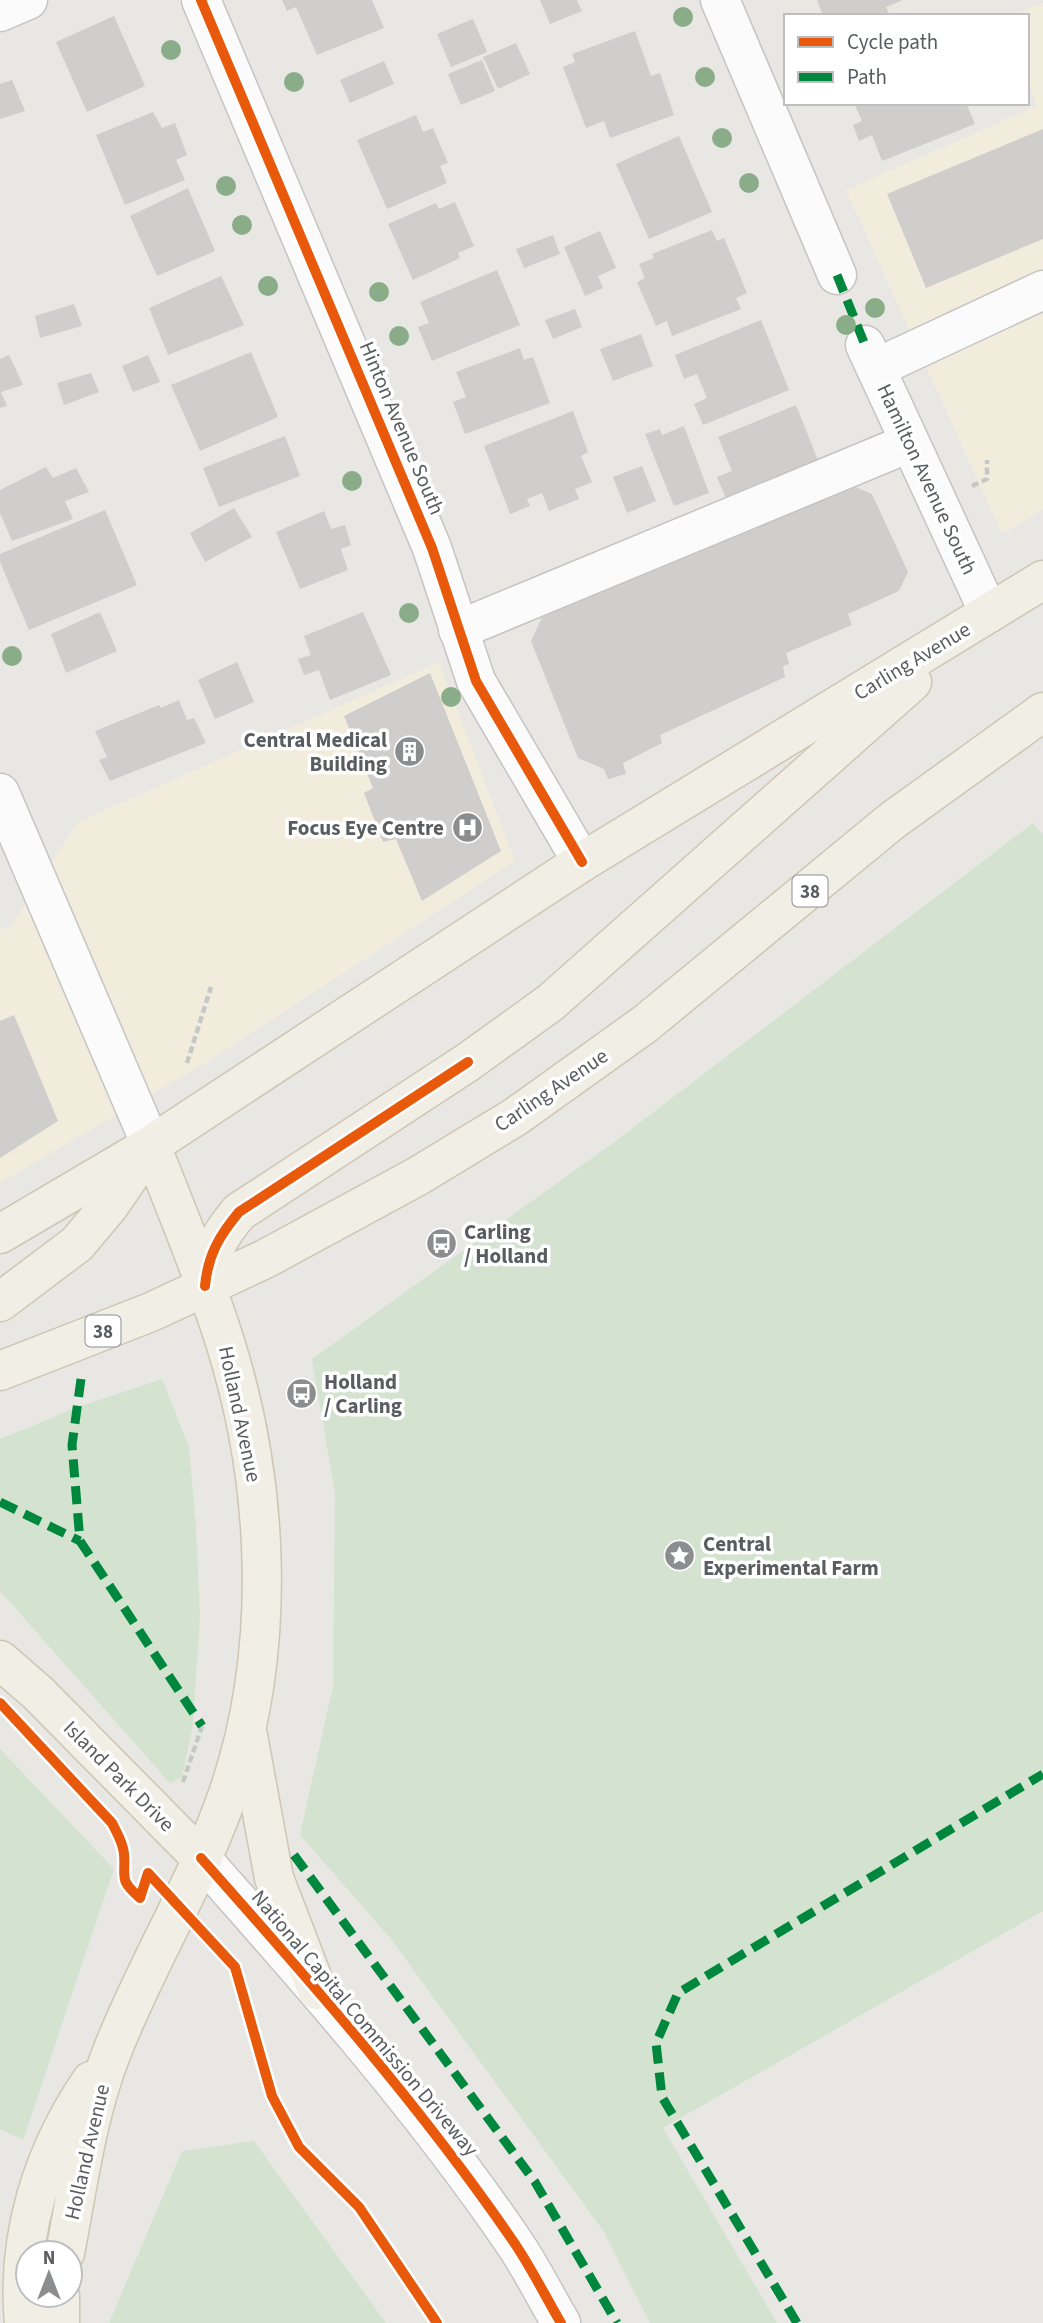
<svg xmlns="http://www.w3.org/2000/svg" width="1043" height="2323" font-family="'Source Sans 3',sans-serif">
	<rect width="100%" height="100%" fill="#e9e7e3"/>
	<g fill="#f2ecdd">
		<polygon points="1043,3 1043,510 1002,534 846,190 1037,106 1027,80 1027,16 1010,16"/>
		<polygon points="439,662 515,861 204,1064 0,1183 0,930 11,926 78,822"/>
	</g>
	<g fill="#d3e3d0">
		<polygon points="1033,823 1043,834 1043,1911 663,2128 777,2323 650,2323 604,2232 391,1939 300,1835 333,1686 335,1494 312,1359 613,1143"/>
		<polygon points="162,1379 189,1447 196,1527 200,1614 193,1725 182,1777 170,1783 0,1591 0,1439 78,1407"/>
		<polygon points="0,1749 114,1869 23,2140 0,2129"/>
		<polygon points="254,2141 386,2323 109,2323 182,2151"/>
	</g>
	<g fill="#cfcecc">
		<polygon points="282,0 372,0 384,28 317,55 296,7 287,11"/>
		<polygon points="540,0 577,0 582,11 550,24"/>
		<polygon points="817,0 903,0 886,7 890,16 823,16"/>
		<polygon points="114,16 145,86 87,112 56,42"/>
		<polygon points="473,19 487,52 451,67 437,34"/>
		<polygon points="635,31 651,76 660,73 674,115 610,138 604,121 586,128 563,67 575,62 572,54"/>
		<polygon points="516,43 530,74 498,89 483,57"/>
		<polygon points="482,60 495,91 461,105 448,74"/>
		<polygon points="384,61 394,84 350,103 340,80"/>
		<polygon points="12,80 25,111 0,119 0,84"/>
		<polygon points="854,103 966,103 975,124 882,161 872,135 859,141 853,125 862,121"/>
		<polygon points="153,112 162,128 175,123 187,155 176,160 185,180 125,205 96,135"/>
		<polygon points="416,115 423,132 433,128 448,163 440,166 447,183 387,209 357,140"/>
		<polygon points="1043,129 1043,239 926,288 887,194"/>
		<polygon points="679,136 712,212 649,239 616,164"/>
		<polygon points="188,188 215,251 157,276 130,216"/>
		<polygon points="455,202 474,246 458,253 460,258 413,280 388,224 436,203 439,209"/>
		<polygon points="712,230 717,241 724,238 747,293 736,298 741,309 672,336 667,321 656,326 637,282 645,278 639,264 654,258 652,254"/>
		<polygon points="600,231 616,268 598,276 603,288 585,296 564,247"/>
		<polygon points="553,235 560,254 524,268 516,249"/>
		<polygon points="497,270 520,325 432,361 418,327 429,323 420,302"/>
		<polygon points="221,276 244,325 168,355 149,308"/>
		<polygon points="74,304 82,326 40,338 35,316"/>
		<polygon points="575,309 582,327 553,339 545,320"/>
		<polygon points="761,320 789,390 703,425 694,404 707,398 697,374 684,379 675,355"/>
		<polygon points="641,334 653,366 613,381 600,349"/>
		<polygon points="520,348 524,360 533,357 550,403 465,434 453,402 466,397 456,372"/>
		<polygon points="251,352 278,417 200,451 171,385"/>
		<polygon points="9,355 23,385 1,392 7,406 0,408 0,359"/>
		<polygon points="148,355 160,382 133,392 122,366"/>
		<polygon points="91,373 99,392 64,405 57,383"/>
		<polygon points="796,405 821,468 729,506 717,477 732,471 718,437"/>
		<polygon points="573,411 588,452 581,456 592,482 575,489 579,499 549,511 542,493 527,499 530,506 510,514 484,446"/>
		<polygon points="684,426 709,493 674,506 645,434 660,429 662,435"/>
		<polygon points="285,436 300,476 219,507 203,468"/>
		<polygon points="642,466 656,501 627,513 613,477"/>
		<polygon points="46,467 53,478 76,468 89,492 65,501 73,519 12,541 0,513 0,490"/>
		<polygon points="848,484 872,494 908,572 899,591 848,614 852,625 786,653 789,664 783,666 785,677 660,735 662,743 623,763 626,774 608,779 604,769 578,758 531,641 542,617 551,613 550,609"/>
		<polygon points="234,508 252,537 205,562 190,533"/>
		<polygon points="105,510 137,585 29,630 0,562 0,554"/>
		<polygon points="324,511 331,529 345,525 351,545 341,549 348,570 300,589 276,532"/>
		<polygon points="100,612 117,651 66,673 51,634"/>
		<polygon points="363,612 391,675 330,700 319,670 304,675 298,659 311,655 304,636"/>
		<polygon points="237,662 254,702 215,719 198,680"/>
		<polygon points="430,673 501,851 422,901 396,839 383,842 364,793 373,788 344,716"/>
		<polygon points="179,700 187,720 194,718 206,743 110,781 99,760 107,757 95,731 159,705 161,708"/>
		<polygon points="14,1015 58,1121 0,1158 0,1021"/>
	</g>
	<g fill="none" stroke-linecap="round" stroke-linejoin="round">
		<defs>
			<g id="minor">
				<polyline points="201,0 432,548 476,681 582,862"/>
				<polyline points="720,0 837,275"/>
				<polyline points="0,12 28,0"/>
				<polyline points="865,345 989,613"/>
				<polyline points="876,368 1043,290"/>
				<polyline points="458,630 909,443"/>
				<polyline points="0,793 151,1145"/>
				<path d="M201,1858c110,124 219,247 312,383 18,26 32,55 48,82"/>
			</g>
			<g id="major">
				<polyline points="0,1234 151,1145 582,862 1043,580"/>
				<path d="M205,1286c3,-31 14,-50 34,-74l229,-150 82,-59 362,-321"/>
				<polyline points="0,1302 77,1244 109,1206 144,1155"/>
				<polyline points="0,1371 151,1312 265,1259 418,1176 515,1117 645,1024 893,820 1043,712"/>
				<polyline points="0,1660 38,1693 201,1858"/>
				<polyline points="248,1736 274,1878 317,1990"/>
				<path d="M65,2253c13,-67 22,-140 48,-204 34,-86 84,-166 115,-255 49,-143 42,-309 -3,-452 -21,-67 -49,-132 -74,-197"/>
				<path d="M24,2323c-8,-87 18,-170 67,-242"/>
				<polyline points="60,2323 60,2295"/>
			</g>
		</defs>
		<use href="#minor" stroke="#c5c4c4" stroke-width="41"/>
		<use href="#major" stroke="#cec6b4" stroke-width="41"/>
		<g stroke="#c5c9c6" stroke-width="4.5" stroke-dasharray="7 3.5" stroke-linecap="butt">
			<polyline points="972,486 987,479 987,460"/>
			<polyline points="187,1063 211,987"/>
			<polyline points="183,1782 202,1726"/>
		</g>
		<use href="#minor" stroke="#fcfbfb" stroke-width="38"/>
		<use href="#major" stroke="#f1eee6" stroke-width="38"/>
		<g stroke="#00873e" stroke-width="9" stroke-dasharray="18 9" stroke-linecap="butt">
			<polyline points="837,275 865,345"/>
			<polyline points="81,1379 72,1445 80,1541 202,1726"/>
			<polyline points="0,1502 80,1541"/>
			<polyline points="294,1855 535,2182 617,2323"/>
			<polyline points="797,2323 662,2097 656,2043 678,1993 1043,1774"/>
		</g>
		<defs>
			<g id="cycleway">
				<polyline points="201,0 432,548 476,681 582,862"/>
				<path d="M205,1286c3,-31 14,-50 34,-74l229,-150"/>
				<path d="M0,1703l112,120c5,10 11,19 12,31 2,24 -6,25 16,44l8,-25 87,94 37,129 27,51 60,60 78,116"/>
				<path d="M201,1858c110,124 219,247 312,383 18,26 32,55 48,82"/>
			</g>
		</defs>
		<use href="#cycleway" stroke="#fff" stroke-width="15"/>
		<use href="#cycleway" stroke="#e8590c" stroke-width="10"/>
	</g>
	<g fill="#8aac88">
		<circle cx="683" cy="17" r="10"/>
		<circle cx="171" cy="50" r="10"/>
		<circle cx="705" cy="77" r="10"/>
		<circle cx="294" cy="82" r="10"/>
		<circle cx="722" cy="138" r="10"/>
		<circle cx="749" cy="183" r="10"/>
		<circle cx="226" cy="186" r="10"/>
		<circle cx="242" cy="225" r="10"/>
		<circle cx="268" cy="286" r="10"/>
		<circle cx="379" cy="292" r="10"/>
		<circle cx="875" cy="308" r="10"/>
		<circle cx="846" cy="325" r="10"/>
		<circle cx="399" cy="336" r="10"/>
		<circle cx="352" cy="481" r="10"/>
		<circle cx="409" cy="613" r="10"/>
		<circle cx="12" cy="656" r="10"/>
		<circle cx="451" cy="697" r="10"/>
	</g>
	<defs>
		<symbol id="building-disc" viewBox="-11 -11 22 22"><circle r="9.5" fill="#8c8d8e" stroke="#fff"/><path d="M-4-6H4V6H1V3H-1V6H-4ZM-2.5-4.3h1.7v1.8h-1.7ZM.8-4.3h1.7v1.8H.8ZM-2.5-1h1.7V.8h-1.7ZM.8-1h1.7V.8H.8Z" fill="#fff"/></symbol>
		<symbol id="hospital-disc" viewBox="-11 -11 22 22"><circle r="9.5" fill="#8c8d8e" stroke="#fff"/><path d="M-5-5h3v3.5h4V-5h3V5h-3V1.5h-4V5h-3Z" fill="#fff"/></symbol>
		<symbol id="bus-disc" viewBox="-11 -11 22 22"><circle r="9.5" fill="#8c8d8e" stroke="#fff"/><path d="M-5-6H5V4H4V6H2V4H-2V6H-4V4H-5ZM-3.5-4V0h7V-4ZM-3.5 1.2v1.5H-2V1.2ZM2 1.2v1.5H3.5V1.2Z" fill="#fff"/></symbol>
		<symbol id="sight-disc" viewBox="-11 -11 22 22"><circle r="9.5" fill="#8c8d8e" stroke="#fff"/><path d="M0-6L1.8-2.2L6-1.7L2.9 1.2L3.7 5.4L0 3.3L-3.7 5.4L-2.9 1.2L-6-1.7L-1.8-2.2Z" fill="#fff"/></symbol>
	</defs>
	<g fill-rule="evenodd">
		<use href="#building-disc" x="392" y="734" width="35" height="35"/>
		<use href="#hospital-disc" x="450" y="810" width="35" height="35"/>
		<use href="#bus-disc" x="424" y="1226" width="35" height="35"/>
		<use href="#bus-disc" x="284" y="1376" width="35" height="35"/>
		<use href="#sight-disc" x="662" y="1538" width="35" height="35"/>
	</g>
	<g text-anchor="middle" stroke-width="7" stroke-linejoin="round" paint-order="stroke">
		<g fill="#fff" stroke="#8c8e90" stroke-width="2">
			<rect x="792.5" y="875.5" width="35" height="31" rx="5"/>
			<rect x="85.5" y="1315.5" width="35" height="31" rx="5"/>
		</g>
		<g font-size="19" font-weight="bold" fill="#5a5d60">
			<text x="810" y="898">38</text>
			<text x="103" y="1338">38</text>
		</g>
		<g font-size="21" fill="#5a5d60" stroke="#fff">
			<text transform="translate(402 428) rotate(67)" y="7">Hinton Avenue South</text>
			<text transform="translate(927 479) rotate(65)" y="7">Hamilton Avenue South</text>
			<text transform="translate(912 661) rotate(-31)" y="7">Carling Avenue</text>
			<text transform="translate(551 1090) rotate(-34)" y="7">Carling Avenue</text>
			<text transform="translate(240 1414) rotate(78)" y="7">Holland Avenue</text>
			<text transform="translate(119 1776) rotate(45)" y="7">Island Park Drive</text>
			<text transform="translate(365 2023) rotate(50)" y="7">National Capital Commission Driveway</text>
			<text transform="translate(87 2152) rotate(-77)" y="7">Holland Avenue</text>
		</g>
		<g font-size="21" font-weight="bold" fill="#5a5d60" stroke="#fff" text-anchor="start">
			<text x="387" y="747" text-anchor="end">Central Medical<tspan x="387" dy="24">Building</tspan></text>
			<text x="444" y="835" text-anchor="end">Focus Eye Centre</text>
			<text x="464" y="1239">Carling<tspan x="464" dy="24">/ Holland</tspan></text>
			<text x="324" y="1389">Holland<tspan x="324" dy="24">/ Carling</tspan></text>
			<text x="703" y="1551">Central<tspan x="703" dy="24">Experimental Farm</tspan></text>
		</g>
	</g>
	<rect x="784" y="14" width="245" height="91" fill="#ffffff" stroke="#bdbebf" stroke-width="2"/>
	<rect x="798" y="37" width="35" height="10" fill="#e8590c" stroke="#bdbebf" stroke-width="2"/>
	<text x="847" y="49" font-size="21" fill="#5a5d60">Cycle path</text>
	<rect x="798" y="72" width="35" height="10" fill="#00873e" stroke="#bdbebf" stroke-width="2"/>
	<text x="847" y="84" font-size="21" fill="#5a5d60">Path</text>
	<g transform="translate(49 2274)"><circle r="33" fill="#ffffff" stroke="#bdbebf" stroke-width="2"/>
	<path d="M0-5L12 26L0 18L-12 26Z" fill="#8c8d8e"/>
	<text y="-10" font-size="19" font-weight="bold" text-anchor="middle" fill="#5a5d60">N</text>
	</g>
</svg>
